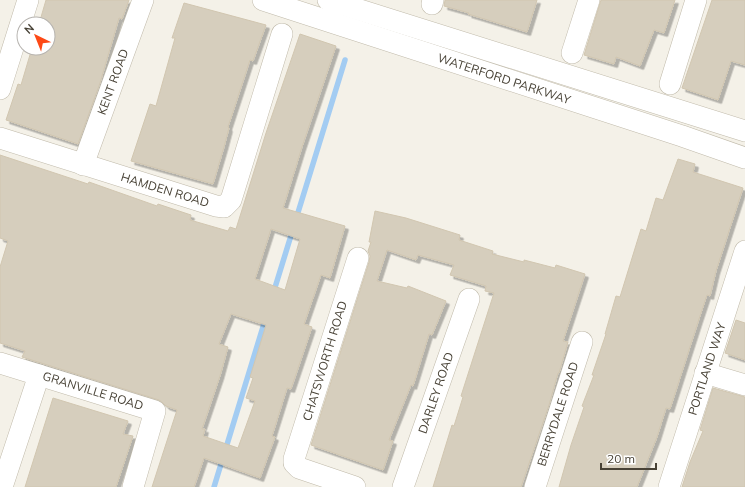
<svg xmlns="http://www.w3.org/2000/svg" width="745" height="487" font-family="Mulish,sans-serif">
	<defs>
		<filter id="shadow"><feDropShadow dx="3.5" dy="3.5" stdDeviation="0" flood-color="#0004"/></filter>
	</defs>
	<rect width="100%" height="100%" fill="#f4f1e8"/>
	<g fill="none" stroke-linecap="round" stroke-linejoin="round">
		<g stroke="#a3ccf2" stroke-width="5.5">
			<polyline points="296,219 345,60"/>
			<polyline points="273,294 293,229"/>
			<polyline points="214,487 266,317"/>
		</g>
	</g>
	<g fill="#d6cebd" stroke="#d1c6b0" fill-rule="evenodd" filter="url(#shadow)">
		<polygon points="46,0 129,0 122,19 119,18 100,83 78,144 6,120 18,84 21,85 32,48 48,48 48,24 39,24"/>
		<polygon points="445,0 537,0 527,32 468,14 469,13 444,6"/>
		<polygon points="601,0 675,0 664,33 654,30 640,66 616,57 614,64 584,55"/>
		<polygon points="712,0 745,0 745,65 731,61 718,100 682,88"/>
		<polygon points="184,3 266,25 253,61 250,60 228,127 229,128 224,147 213,184 131,161 150,104 156,106 175,38 172,38"/>
		<path d="M300,34l36,12 -34,101 -19,61 62,18 -15,52 -9,-3 -17,49 8,3 -21,62 -4,-1 -15,48 3,1 -15,41 -56,-20 -10,29h-42l25,-77 -11,-4 -3,-3 -4,-3 -137,-43 3,-6 -25,-8v-76l8,-26 -8,-3v-83l88,29 1,-2 68,24 1,-2 33,11 -1,5 38,11 2,-4 6,2 30,-96zM271,229l29,10 -15,51 -30,-11zM231,314l35,11 -16,52 3,1 -7,20 9,3 -17,47 -35,-12 2,-7h-3l18,-53 8,-29 -9,-3z"/>
		<polygon points="678,159 695,164 693,172 743,188 716,271 710,296 707,295 699,319 670,409 666,408 657,437 637,487 559,487 571,445 584,407 582,406 594,375 592,375 606,334 605,334 616,296 620,297 641,229 646,231 656,198 663,200"/>
		<polygon points="375,211 406,218 460,235 459,240 493,251 492,254 524,262 524,260 555,268 556,265 585,274 563,341 568,342 559,373 558,373 549,405 521,487 433,487 452,425 454,426 463,397 461,396 494,293 485,291 486,286 450,275 454,265 418,255 416,260 387,250 377,281 407,288 408,286 446,301 432,335 429,334 413,386 411,385 389,440 393,441 383,470 311,445 369,262 370,256 368,251 371,242 369,242"/>
		<polygon points="736,320 745,323 745,360 725,353"/>
		<polygon points="713,388 745,397 745,487 682,487 690,462 703,431 700,430"/>
		<polygon points="53,398 128,421 123,434 133,436 116,487 25,487"/>
	</g>
	<g fill="none" stroke-linecap="round" stroke-linejoin="round">
		<defs>
			<g id="minor">
				<polyline points="263,0 682,136 745,158"/>
				<polyline points="328,0 745,131"/>
				<polyline points="432,4 433,0"/>
				<polyline points="572,53 589,0"/>
				<polyline points="670,84 696,0"/>
				<polyline points="0,89 28,0"/>
				<polyline points="0,138 216,206 224,207 231,200 282,34"/>
				<polyline points="83,165 143,0"/>
				<polyline points="0,363 155,411 133,487"/>
				<polyline points="705,373 745,385"/>
				<polyline points="2,487 39,375"/>
				<polyline points="355,487 299,468 294,463 294,459 358,258"/>
				<polyline points="403,487 469,299"/>
				<polyline points="535,487 582,342"/>
				<polyline points="669,487 745,251"/>
			</g>
		</defs>
		<use href="#minor" stroke="#c0baaa" stroke-width="22"/>
		<use href="#minor" stroke="#fff" stroke-width="21"/>
	</g>
	<g text-anchor="middle" stroke-width="3" stroke-linejoin="round" paint-order="stroke">
		<g font-size="12" fill="#484236" stroke="#fff">
			<text transform="translate(504 79) rotate(18)" y="4">WATERFORD PARKWAY</text>
			<text transform="translate(113 82) rotate(-70)" y="4">KENT ROAD</text>
			<text transform="translate(165 190) rotate(17)" y="4">HAMDEN ROAD</text>
			<text transform="translate(325 361) rotate(-73)" y="4">CHATSWORTH ROAD</text>
			<text transform="translate(707 369) rotate(-72)" y="4">PORTLAND WAY</text>
			<text transform="translate(93 391) rotate(17)" y="4">GRANVILLE ROAD</text>
			<text transform="translate(436 393) rotate(-71)" y="4">DARLEY ROAD</text>
			<text transform="translate(558 414) rotate(-72)" y="4">BERRYDALE ROAD</text>
		</g>
	</g>
	<g transform="translate(36 36) rotate(317)"><circle r="19" fill="#ffffff" stroke="#b6b3af"/>
	<path d="M0-3L7 15L0 10L-7 15Z" fill="#fd4916"/>
	<text y="-6" font-size="11" font-weight="bold" text-anchor="middle" fill="#484236">N</text>
	</g>
	<path d="M601 463v6h55v-6" fill="none" stroke="#484236" stroke-width="2"/>
	<text x="607" y="463" font-size="12" fill="#484236" stroke="#ffffff" stroke-width="3" paint-order="stroke">20 m</text>
</svg>
